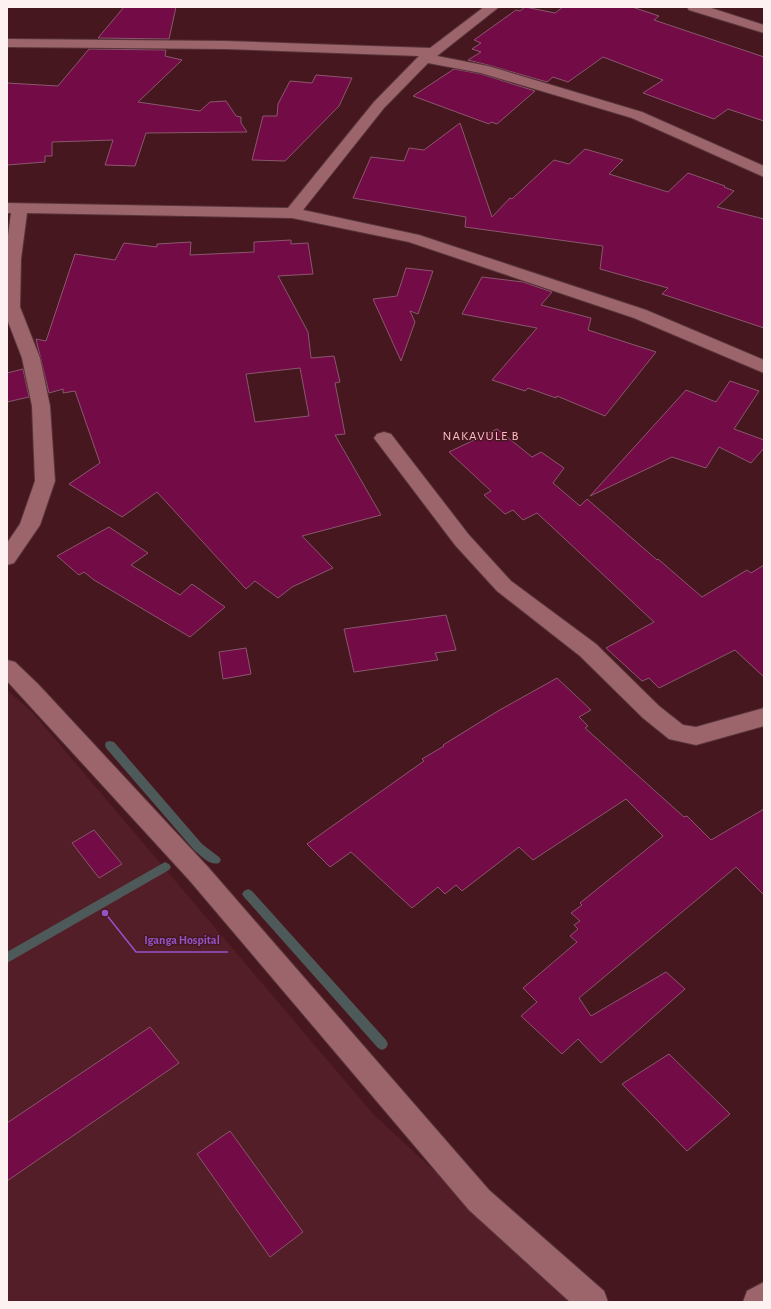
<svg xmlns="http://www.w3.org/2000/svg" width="771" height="1309" font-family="'Alegreya Sans',sans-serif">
	<rect width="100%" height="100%" fill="#46171f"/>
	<polygon fill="#541e28" points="7,690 32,712 373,1114 543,1272 572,1302 7,1302"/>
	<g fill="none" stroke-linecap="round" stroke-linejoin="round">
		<g fill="#4e5a59" fill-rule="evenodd">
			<path d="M110,741l4,1 88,102 17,13 2,3 -2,3c-9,3 -18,-7 -25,-13l-88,-102 -1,-3 1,-3z"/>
			<polygon points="165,862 169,864 171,867 169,870 7,963 7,952"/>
			<polygon points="248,889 252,891 386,1040 388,1044 386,1048 382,1050 378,1048 244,897 242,894 244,891"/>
		</g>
	</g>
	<g fill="#730b47" stroke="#89576c" fill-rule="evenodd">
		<polygon points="124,7 176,7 169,39 98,38"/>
		<polygon points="525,7 555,13 563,7 632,7 659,16 654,20 764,57 764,121 728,109 714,119 643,93 663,80 603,57 568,82 553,77 547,82 488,65 468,60 481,52 472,49 481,43 474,40 516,10 520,11"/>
		<polygon points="89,49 166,50 165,56 182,60 138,102 200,111 210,102 226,101 236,116 241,117 241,123 247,132 146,133 135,166 105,165 113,140 52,142 52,156 45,156 45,162 7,165 7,83 58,86"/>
		<polygon points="454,69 481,74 535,91 497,124 491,122 489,124 413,96"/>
		<polygon points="316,75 352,78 339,106 285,161 252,160 263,116 277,116 278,104 290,81 312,83"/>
		<polygon points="460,123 492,217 510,198 512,199 554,160 569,164 585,149 623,160 609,174 668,192 688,173 725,186 724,187 734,191 717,207 764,219 764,328 662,294 668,288 600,269 603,246 465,227 466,217 353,198 371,157 404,161 409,148 424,150"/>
		<path d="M291,240v4l17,-1 5,31 -35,2 30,56 3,26 23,-2 6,26 -5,1 10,51 -10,1 46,80 -79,21 31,32 -41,19 -14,11 -23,-17 -9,8 -89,-97 -35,25 -53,-33 31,-21 -25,-72 -12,2v-4l-14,4 -13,-54 10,2 29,-87 40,6 9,-17 33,4v-3l34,-2 -1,13 64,-3v-10zM300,368l9,48 -54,6 -9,-48z"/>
		<polygon points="406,268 433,271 418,314 410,311 415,322 401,361 373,299 397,296"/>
		<polygon points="482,277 523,282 552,292 541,305 591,318 588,330 656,352 605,416 557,396 556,398 528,388 525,391 492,380 537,328 462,314"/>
		<polygon points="23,369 29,397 7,402 7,373"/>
		<polygon points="730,381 759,391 734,429 764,440 764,448 751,463 719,447 706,468 672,457 590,496 686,390 716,402"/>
		<polygon points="497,429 532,457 541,452 564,468 553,483 580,506 587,499 657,560 658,559 702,597 747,570 751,573 764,565 764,677 735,650 659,688 649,678 642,681 606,648 654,622 537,513 523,520 513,510 505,514 484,495 491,491 449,452"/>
		<polygon points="109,527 148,553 131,565 180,595 192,584 225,607 190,637 94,580 84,572 79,575 57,556"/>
		<polygon points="446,615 456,650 435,653 438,660 354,672 344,629"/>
		<polygon points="246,648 251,674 223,679 219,652"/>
		<polygon points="557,678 591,710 579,717 588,726 585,728 684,817 687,816 711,840 764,809 764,895 736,867 579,998 591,1016 666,972 685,989 601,1063 578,1039 562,1054 521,1016 537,1002 523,988 577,942 570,936 578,929 574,925 580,921 571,913 582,905 580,903 663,836 626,799 533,860 519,847 462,891 456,885 445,894 438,887 412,908 351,852 330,867 307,844 424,761 422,759 444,746 443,745 498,711"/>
		<polygon points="94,830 122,864 99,878 72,843"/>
		<polygon points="150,1027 179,1063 7,1181 7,1123"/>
		<polygon points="669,1054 730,1114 687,1151 622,1084"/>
		<polygon points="230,1131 303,1232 270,1257 197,1154"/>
	</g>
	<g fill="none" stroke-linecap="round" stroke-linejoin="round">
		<defs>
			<g id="minor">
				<polygon points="484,7 499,7 437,56 488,66 642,112 764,166 764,177 632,118 481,73 428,63 384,108 303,210 419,235 646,310 764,360 764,373 634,318 409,242 292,218 27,213 21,259 20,307 40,358 50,406 55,481 40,525 14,563 7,565 7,543 20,524 35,481 32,406 22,358 7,319 7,243 11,213 7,213 7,203 288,208 374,102 419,56 225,49 7,47 7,39 225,41 430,48"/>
				<polygon points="687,7 708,7 764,25 764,33 689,10"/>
				<polygon points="384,432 391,434 469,535 511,581 596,644 659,706 683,725 696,727 764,708 764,726 696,745 669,739 643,718 580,656 497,591 455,545 377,442 374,438 377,434"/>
				<polygon points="7,660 15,662 38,684 208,867 489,1190 604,1291 608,1302 570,1302 469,1210 190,881 7,681"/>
				<polygon points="764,1282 764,1302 743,1302 747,1291"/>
			</g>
		</defs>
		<use href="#minor" stroke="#58353b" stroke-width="2"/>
		<use href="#minor" fill="#9c656b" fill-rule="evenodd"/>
	</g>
	<g text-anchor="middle" stroke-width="3" stroke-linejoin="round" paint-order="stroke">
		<g font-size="13" letter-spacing="1" fill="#fdbfc4" stroke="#46171f">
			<text x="481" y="440">NAKAVULE B</text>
		</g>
	</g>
	<path fill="none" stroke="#9553c9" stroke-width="1.5" d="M105 913L136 952H228"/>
	<circle fill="#9553c9" stroke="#46171f" stroke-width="1.5" cx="105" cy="913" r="4"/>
	<g font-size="12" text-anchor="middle" font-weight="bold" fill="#9553c9" stroke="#46171f" stroke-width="3" stroke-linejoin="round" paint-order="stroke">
		<text x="182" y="944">Iganga Hospital</text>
	</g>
	<rect width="771" height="1309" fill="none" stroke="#fef1f2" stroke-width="16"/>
</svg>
